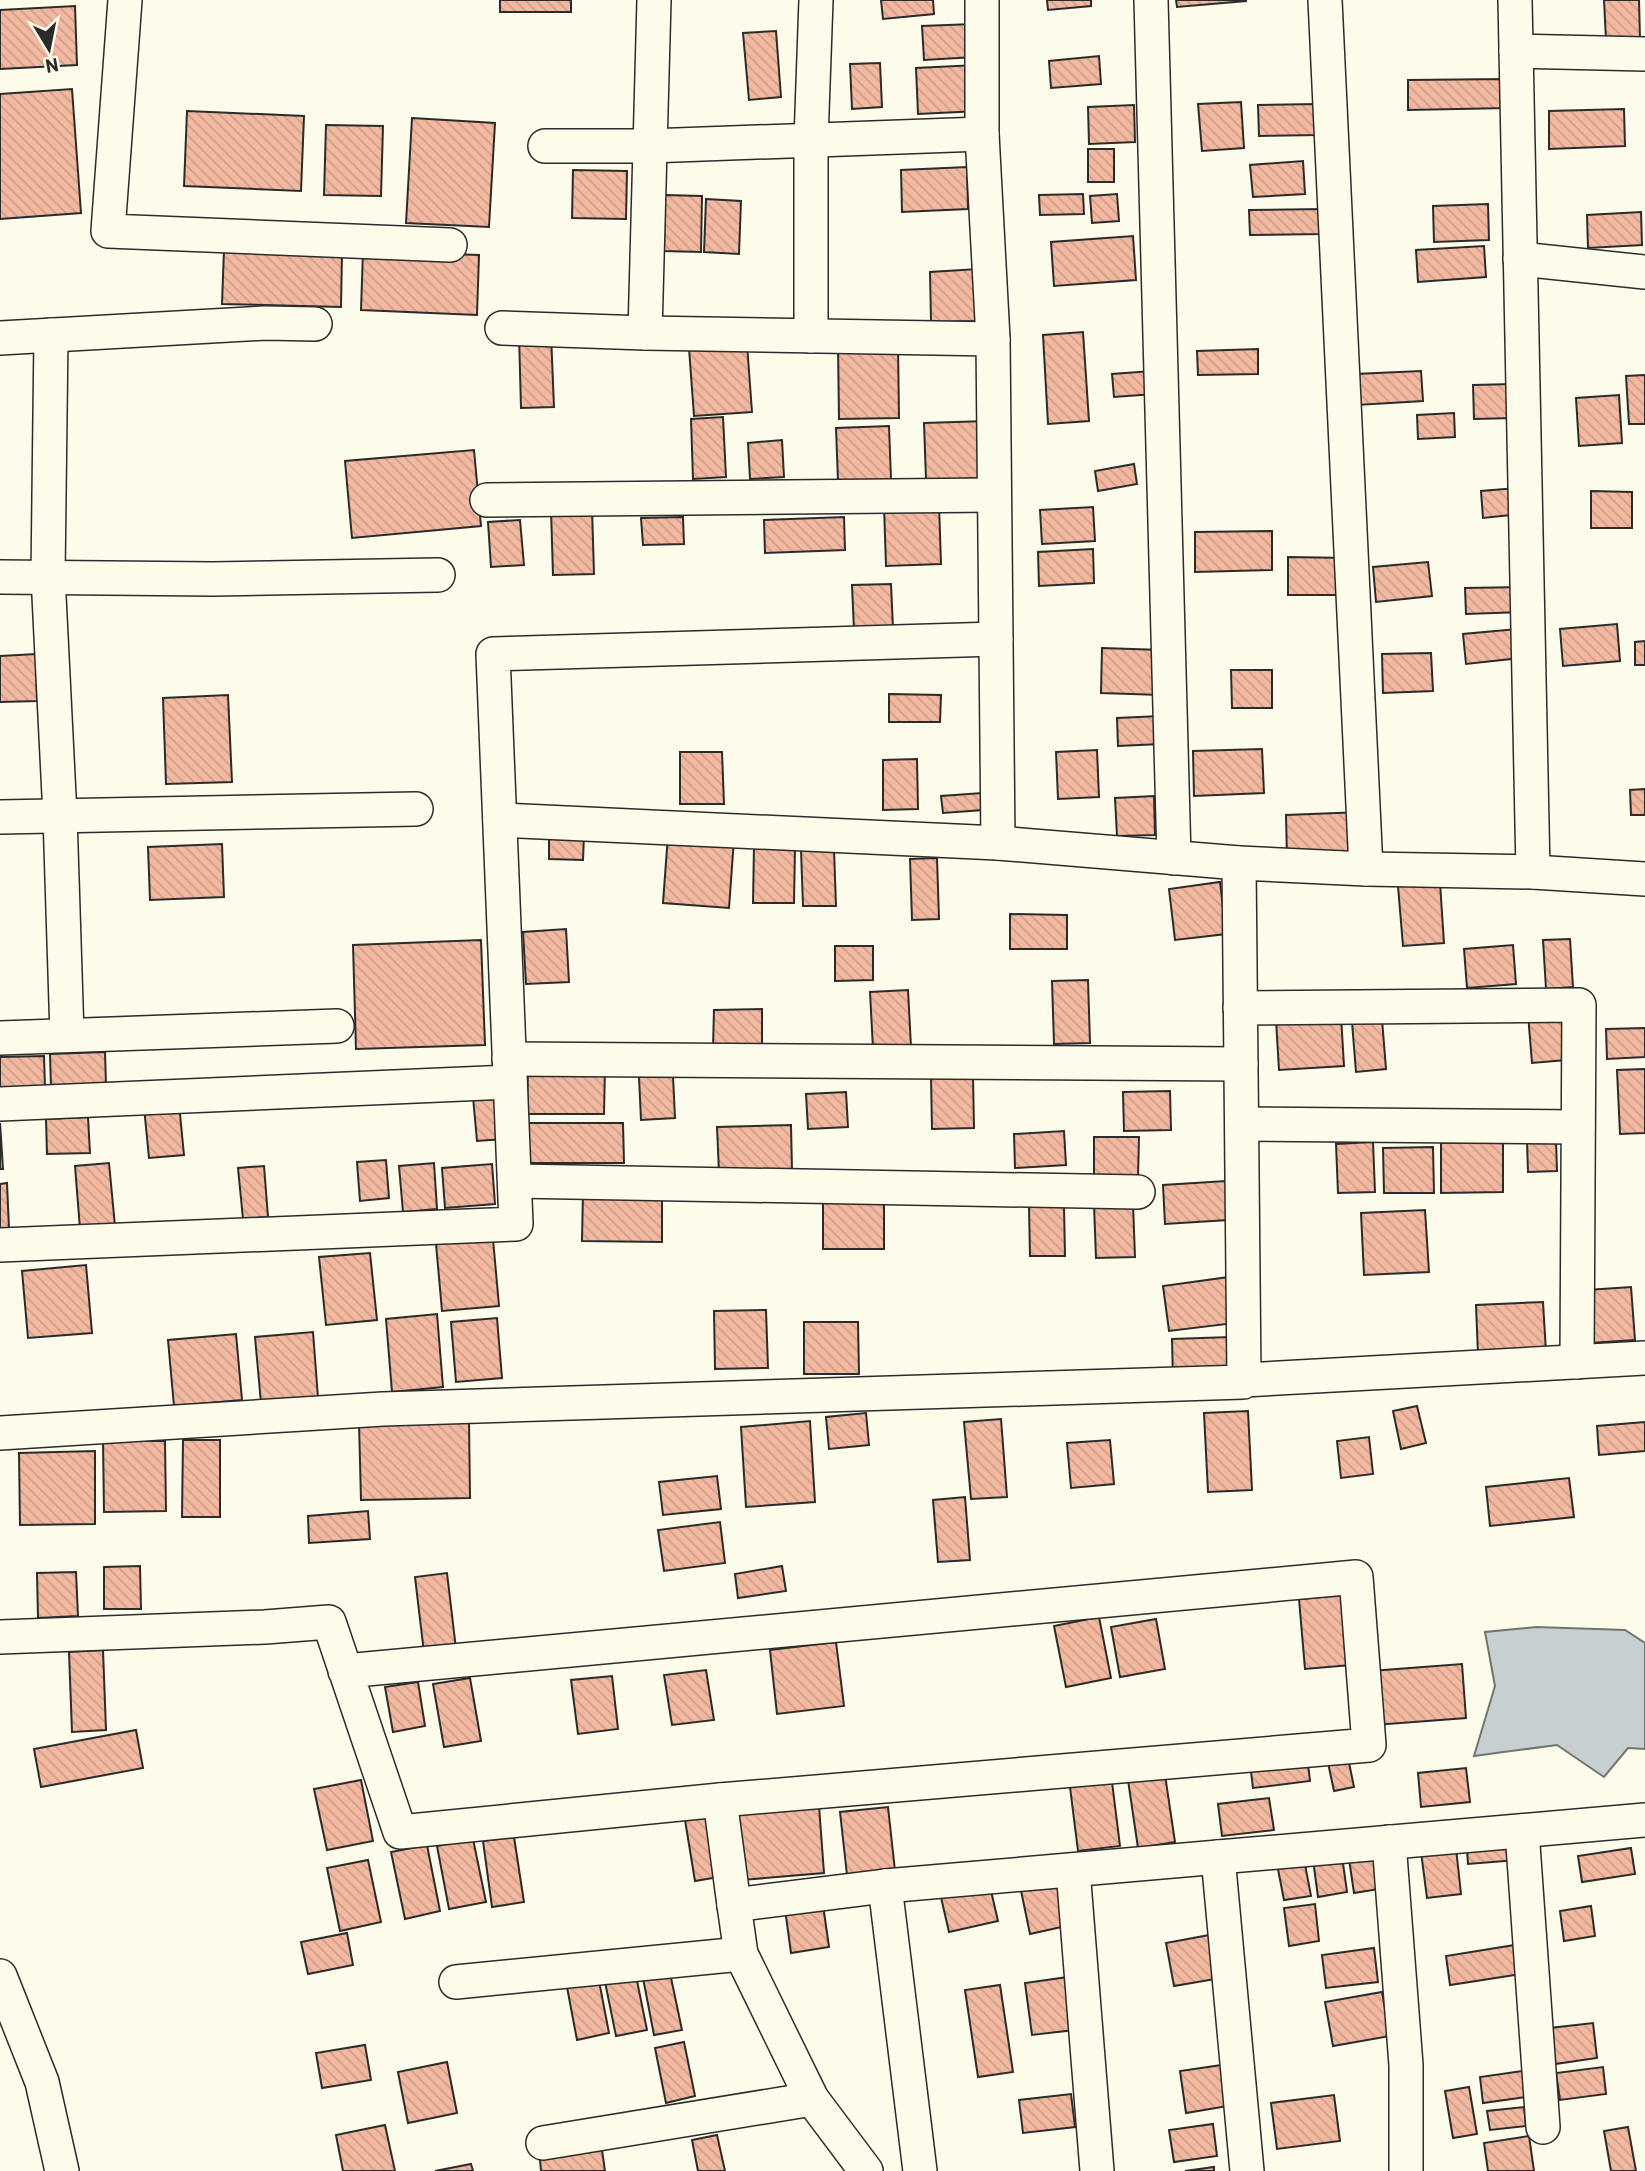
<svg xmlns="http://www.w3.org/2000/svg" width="1645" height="2171" font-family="Barlow,sans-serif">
	<defs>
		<pattern id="building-back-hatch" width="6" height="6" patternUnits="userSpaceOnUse" patternTransform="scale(1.75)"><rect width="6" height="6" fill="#f2b8a0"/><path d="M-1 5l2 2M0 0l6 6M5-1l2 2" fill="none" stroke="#d09e8a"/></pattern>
	</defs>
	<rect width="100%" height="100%" fill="#fdfbea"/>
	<polygon fill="#c7d0d0" stroke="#74746e" stroke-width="2" points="1536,1627 1625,1630 1645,1643 1645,1749 1628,1748 1604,1777 1557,1745 1474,1756 1495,1686 1485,1632"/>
	<g fill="url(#building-back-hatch)" stroke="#2b2b2b" stroke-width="2">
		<rect x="500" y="0" width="71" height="12"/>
		<polygon points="881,0 933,0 934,14 883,19"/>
		<polygon points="1047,0 1091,0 1091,6 1048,10"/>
		<polygon points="1176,0 1246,0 1246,1 1177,7"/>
		<polygon points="1604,0 1639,0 1640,39 1606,40"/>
		<polygon points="75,6 77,65 0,69 0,10"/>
		<polygon points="973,24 975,57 924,60 922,26"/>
		<polygon points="776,31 781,97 749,100 743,33"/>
		<polygon points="1099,56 1101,84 1051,88 1049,61"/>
		<polygon points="880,63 882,107 852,109 850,64"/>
		<polygon points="977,65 979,111 918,114 916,68"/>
		<polygon points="1507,79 1508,108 1408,110 1408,80"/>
		<polygon points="72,89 81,213 0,219 0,94"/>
		<polygon points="1241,102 1244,148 1202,151 1198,104"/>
		<polygon points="1318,104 1319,135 1259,136 1258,105"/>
		<polygon points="1134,105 1135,142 1089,144 1088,107"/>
		<polygon points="1624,109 1625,146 1549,149 1549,111"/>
		<polygon points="187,111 304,116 301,191 184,186"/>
		<polygon points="412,118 495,123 489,227 406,223"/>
		<polygon points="326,125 383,126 381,196 324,195"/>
		<rect x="1088" y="149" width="26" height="33"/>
		<polygon points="1303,161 1305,194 1253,197 1250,165"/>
		<polygon points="967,167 968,209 902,212 901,170"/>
		<polygon points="573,170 627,171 626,219 572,218"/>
		<polygon points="1083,194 1084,214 1040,215 1039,195"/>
		<polygon points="1117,194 1119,221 1092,223 1090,196"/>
		<polygon points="665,195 702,196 701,252 664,251"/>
		<polygon points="706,199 741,201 739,254 704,252"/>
		<polygon points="1488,204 1489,240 1434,242 1433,206"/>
		<polygon points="1323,209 1323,234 1250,235 1249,210"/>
		<polygon points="1641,212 1642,245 1588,248 1587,215"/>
		<polygon points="1133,236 1136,280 1054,286 1051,242"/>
		<polygon points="1484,246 1486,277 1418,282 1416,250"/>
		<polygon points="224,249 342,253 341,307 222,304"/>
		<polygon points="363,251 479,255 477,315 361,310"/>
		<polygon points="978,269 979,321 931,322 930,272"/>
		<polygon points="1083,332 1089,421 1048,424 1043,335"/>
		<polygon points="551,334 554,407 521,408 519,335"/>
		<polygon points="747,344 752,412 694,416 689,348"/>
		<polygon points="898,345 899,418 839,419 838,346"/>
		<polygon points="1258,349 1258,374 1198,375 1197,351"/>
		<polygon points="1152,371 1154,394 1114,397 1112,374"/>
		<polygon points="1421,371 1423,401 1357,405 1355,374"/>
		<polygon points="1645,375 1645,424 1629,424 1626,376"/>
		<polygon points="1513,384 1514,418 1474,419 1473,385"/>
		<polygon points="1619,395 1622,443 1579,446 1576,398"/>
		<polygon points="1454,413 1455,437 1418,439 1417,415"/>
		<polygon points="723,417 726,477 693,479 691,419"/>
		<polygon points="987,421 990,478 926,480 924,423"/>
		<polygon points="889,426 891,479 838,481 836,428"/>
		<polygon points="782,440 784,477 750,479 748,443"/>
		<polygon points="474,450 481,526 352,538 345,461"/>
		<polygon points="1134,464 1137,484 1098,491 1095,471"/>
		<polygon points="1517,488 1520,514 1483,518 1481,491"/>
		<polygon points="1591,491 1632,492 1632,528 1591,528"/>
		<polygon points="939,504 941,564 886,566 884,506"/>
		<polygon points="1093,507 1095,541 1042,544 1040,510"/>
		<polygon points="592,508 594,574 553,575 551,510"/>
		<polygon points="683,517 684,544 643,545 641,518"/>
		<polygon points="844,517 845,550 765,553 764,520"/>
		<polygon points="520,520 524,565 491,567 488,522"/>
		<polygon points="1272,531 1272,570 1195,572 1195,532"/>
		<polygon points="1093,549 1094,583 1039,586 1038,552"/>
		<polygon points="1288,557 1348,558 1347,595 1288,595"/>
		<polygon points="1428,562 1432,596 1376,602 1373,567"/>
		<polygon points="891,584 893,629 854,630 852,585"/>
		<polygon points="1522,587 1523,612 1466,614 1465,588"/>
		<polygon points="1617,624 1620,661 1563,666 1560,629"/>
		<polygon points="1517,629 1520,658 1466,664 1463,634"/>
		<polygon points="1645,641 1645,665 1635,665 1635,642"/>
		<polygon points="1102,648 1162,650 1161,695 1101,693"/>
		<polygon points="1431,653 1433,691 1383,693 1382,654"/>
		<polygon points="36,654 37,701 0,702 0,656"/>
		<polygon points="1231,670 1272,670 1272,708 1232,708"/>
		<polygon points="889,694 941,695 940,722 889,722"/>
		<polygon points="228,695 232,782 166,784 163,698"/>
		<polygon points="1160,716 1161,744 1118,746 1117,718"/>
		<polygon points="1262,749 1264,793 1194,796 1193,751"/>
		<polygon points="1097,750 1099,797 1058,799 1056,752"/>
		<polygon points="680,752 722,752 724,804 680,804"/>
		<polygon points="917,759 918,809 883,810 883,760"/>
		<polygon points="1645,789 1645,815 1631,815 1630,790"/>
		<polygon points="982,793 983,810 943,813 941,796"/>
		<polygon points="1154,796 1155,835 1117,836 1115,798"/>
		<polygon points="1362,812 1363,856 1287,859 1286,815"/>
		<polygon points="549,833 584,834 583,860 549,859"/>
		<polygon points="668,835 734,839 729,908 663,903"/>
		<polygon points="222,844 224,897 150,900 148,847"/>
		<polygon points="754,846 795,847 794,903 753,903"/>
		<polygon points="834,849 836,906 803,906 801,850"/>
		<polygon points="937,858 939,919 912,920 910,859"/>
		<polygon points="1220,882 1226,934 1175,940 1169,889"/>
		<polygon points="1440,883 1444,943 1403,946 1398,886"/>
		<polygon points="1010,914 1067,915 1067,949 1010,949"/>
		<polygon points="566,929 569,982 526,984 523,932"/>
		<polygon points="1570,939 1573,987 1546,989 1543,940"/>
		<polygon points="481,940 485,1045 356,1049 353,945"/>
		<polygon points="1513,945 1516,984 1467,988 1464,949"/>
		<polygon points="835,946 873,946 873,980 835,981"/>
		<polygon points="1088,980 1090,1043 1054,1044 1052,981"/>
		<polygon points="908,990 911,1047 873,1049 870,992"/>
		<polygon points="762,1009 762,1046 713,1047 714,1010"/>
		<polygon points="1563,1012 1566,1060 1532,1063 1528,1014"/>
		<polygon points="1341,1016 1344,1066 1279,1070 1276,1020"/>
		<polygon points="1382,1019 1386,1069 1356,1072 1352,1022"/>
		<polygon points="1645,1028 1645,1057 1607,1059 1606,1029"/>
		<polygon points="105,1052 106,1085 51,1087 50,1054"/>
		<polygon points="44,1056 45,1088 0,1090 0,1057"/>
		<polygon points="528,1066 605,1066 604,1114 527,1114"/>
		<polygon points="1645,1069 1645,1133 1620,1134 1617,1070"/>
		<polygon points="673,1076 675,1118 641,1120 639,1077"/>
		<polygon points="973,1077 974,1128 932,1129 931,1078"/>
		<polygon points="1170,1091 1171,1130 1124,1131 1123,1092"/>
		<polygon points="846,1092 848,1127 808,1129 806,1094"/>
		<polygon points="500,1095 504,1139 477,1141 473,1097"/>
		<polygon points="179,1104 184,1155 149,1158 144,1107"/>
		<polygon points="88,1117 90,1153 47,1154 46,1119"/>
		<polygon points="0,1123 3,1169 0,1169"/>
		<polygon points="529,1123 623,1123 624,1163 529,1163"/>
		<polygon points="791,1125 792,1170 719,1172 717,1127"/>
		<polygon points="1064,1131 1066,1165 1015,1168 1014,1134"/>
		<polygon points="1094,1137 1139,1137 1138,1178 1094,1178"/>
		<polygon points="1556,1140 1557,1171 1528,1172 1527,1141"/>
		<polygon points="1373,1142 1375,1192 1338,1193 1336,1144"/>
		<polygon points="1503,1142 1503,1192 1441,1193 1441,1143"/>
		<polygon points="1433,1147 1434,1193 1384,1193 1383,1148"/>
		<polygon points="386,1160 389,1198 360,1201 357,1162"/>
		<polygon points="109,1163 115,1226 80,1229 75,1166"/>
		<polygon points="434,1163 437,1209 403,1212 399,1166"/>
		<polygon points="492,1164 495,1204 445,1208 442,1168"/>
		<polygon points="264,1166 268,1217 243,1219 238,1168"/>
		<polygon points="1226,1181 1228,1220 1165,1224 1163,1185"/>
		<polygon points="7,1183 9,1229 0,1229 0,1184"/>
		<polygon points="583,1190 662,1191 662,1242 582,1241"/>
		<rect x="823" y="1202" width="61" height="47"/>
		<polygon points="1133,1204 1135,1257 1096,1258 1094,1205"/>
		<polygon points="1064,1206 1065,1256 1030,1256 1029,1207"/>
		<polygon points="1425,1210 1429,1272 1364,1275 1361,1213"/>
		<polygon points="493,1239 499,1306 442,1311 436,1244"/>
		<polygon points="370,1253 377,1320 326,1325 319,1257"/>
		<polygon points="86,1265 92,1333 28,1338 22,1271"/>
		<polygon points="1229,1277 1235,1323 1169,1331 1163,1286"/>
		<polygon points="1631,1287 1635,1340 1590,1343 1587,1290"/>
		<polygon points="1543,1302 1546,1352 1478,1355 1476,1305"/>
		<polygon points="766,1310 768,1368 715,1369 714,1311"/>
		<polygon points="437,1314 443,1387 392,1392 386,1319"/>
		<polygon points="497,1318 502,1378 456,1382 451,1322"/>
		<polygon points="804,1322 858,1322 859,1374 804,1374"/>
		<polygon points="313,1332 318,1398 261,1403 255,1337"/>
		<polygon points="236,1334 242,1400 174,1406 168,1340"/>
		<polygon points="1231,1337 1232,1379 1173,1381 1172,1339"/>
		<polygon points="1417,1406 1426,1443 1401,1449 1393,1411"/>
		<polygon points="1248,1411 1252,1490 1208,1492 1204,1413"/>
		<polygon points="866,1413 869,1445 829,1449 826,1417"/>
		<polygon points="1001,1419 1007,1497 971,1499 964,1422"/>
		<polygon points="469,1420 470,1498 361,1500 359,1423"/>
		<polygon points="810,1421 815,1502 746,1507 741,1427"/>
		<polygon points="1645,1422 1645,1451 1599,1455 1597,1426"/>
		<polygon points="1369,1437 1373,1474 1341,1478 1337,1441"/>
		<polygon points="183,1440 220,1440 220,1517 182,1517"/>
		<polygon points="1110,1440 1114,1484 1071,1488 1067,1443"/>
		<polygon points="103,1441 165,1441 166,1511 104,1512"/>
		<polygon points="95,1451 95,1524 20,1525 19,1453"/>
		<polygon points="717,1476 721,1509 663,1515 659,1482"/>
		<polygon points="1569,1478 1574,1517 1490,1526 1486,1487"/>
		<polygon points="965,1497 970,1560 938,1562 933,1500"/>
		<polygon points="368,1511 370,1539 309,1543 308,1516"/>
		<polygon points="720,1522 725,1563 664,1571 658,1530"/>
		<polygon points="140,1566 141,1609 104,1609 104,1567"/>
		<polygon points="782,1566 786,1591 738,1598 735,1574"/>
		<polygon points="76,1572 78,1616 38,1618 37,1573"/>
		<polygon points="447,1573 456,1649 424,1653 415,1577"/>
		<polygon points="1346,1595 1351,1665 1305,1669 1299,1599"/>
		<polygon points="1099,1617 1111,1678 1066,1687 1054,1626"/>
		<polygon points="1156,1619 1165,1669 1120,1677 1111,1627"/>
		<polygon points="836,1642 844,1706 777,1714 770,1650"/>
		<polygon points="103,1650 106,1730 72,1732 69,1652"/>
		<polygon points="1462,1664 1466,1718 1375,1725 1371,1671"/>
		<polygon points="706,1670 714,1720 672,1725 664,1675"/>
		<polygon points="612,1676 618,1729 578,1734 571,1680"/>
		<polygon points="470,1678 481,1741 444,1747 433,1684"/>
		<polygon points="418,1682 425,1726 393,1732 385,1687"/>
		<polygon points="136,1730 143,1768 41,1787 34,1749"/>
		<polygon points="1347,1753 1354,1787 1334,1791 1327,1758"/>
		<polygon points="1307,1756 1310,1781 1253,1788 1250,1763"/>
		<polygon points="1466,1768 1470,1802 1421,1807 1418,1773"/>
		<polygon points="1111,1774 1120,1846 1078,1851 1069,1779"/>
		<polygon points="1165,1775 1175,1842 1138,1848 1128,1780"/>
		<polygon points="361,1780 373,1841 327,1850 314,1789"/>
		<polygon points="1269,1798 1274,1830 1222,1836 1218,1804"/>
		<polygon points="819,1806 824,1873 742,1880 736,1813"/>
		<polygon points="888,1807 895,1871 847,1875 840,1812"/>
		<polygon points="719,1814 730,1875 695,1881 685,1820"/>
		<polygon points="1516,1833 1517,1860 1468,1864 1466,1836"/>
		<polygon points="514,1837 524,1902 492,1907 483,1841"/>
		<polygon points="473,1839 486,1902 449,1909 437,1846"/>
		<polygon points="427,1845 440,1911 405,1919 391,1852"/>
		<polygon points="1379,1847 1385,1888 1354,1893 1348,1852"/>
		<polygon points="1456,1848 1461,1894 1427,1898 1421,1852"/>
		<polygon points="1631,1848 1635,1874 1582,1882 1578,1856"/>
		<polygon points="1341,1849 1347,1892 1318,1897 1312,1852"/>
		<polygon points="1303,1854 1311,1896 1284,1900 1276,1859"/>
		<polygon points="368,1860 381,1922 340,1931 327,1868"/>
		<polygon points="1064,1872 1075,1924 1030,1934 1019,1881"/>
		<polygon points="989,1882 998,1921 949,1932 940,1893"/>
		<polygon points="822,1898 829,1947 791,1953 784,1902"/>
		<polygon points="1315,1904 1319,1941 1289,1946 1284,1908"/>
		<polygon points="1591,1906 1595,1936 1564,1941 1560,1911"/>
		<polygon points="347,1933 353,1965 308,1974 301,1942"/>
		<polygon points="1220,1933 1227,1977 1174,1986 1166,1943"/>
		<polygon points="1521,1944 1527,1973 1450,1985 1446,1956"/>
		<polygon points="1374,1948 1378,1982 1326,1988 1322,1955"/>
		<polygon points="635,1971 647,2030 616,2036 604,1977"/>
		<polygon points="670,1973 682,2030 654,2035 643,1978"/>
		<polygon points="1068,1977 1074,2030 1032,2035 1025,1983"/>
		<polygon points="599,1981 609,2033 577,2040 567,1987"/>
		<polygon points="1000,1985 1013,2072 978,2077 965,1990"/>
		<polygon points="1382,1992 1390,2036 1333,2046 1325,2002"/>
		<polygon points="1593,2023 1597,2058 1555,2064 1550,2028"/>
		<polygon points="684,2042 695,2096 666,2103 655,2048"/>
		<polygon points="365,2045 371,2080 322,2088 316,2053"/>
		<polygon points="447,2062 457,2113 408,2123 398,2072"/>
		<polygon points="1222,2065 1228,2106 1186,2113 1180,2071"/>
		<polygon points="1603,2067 1606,2094 1560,2100 1556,2073"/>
		<polygon points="1530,2070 1534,2096 1483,2103 1480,2077"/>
		<polygon points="1469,2087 1477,2134 1453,2138 1445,2091"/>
		<polygon points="1071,2094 1075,2127 1023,2133 1019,2100"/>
		<polygon points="1334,2095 1340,2141 1277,2149 1271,2103"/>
		<polygon points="1524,2107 1526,2126 1490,2130 1487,2111"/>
		<polygon points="1213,2124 1217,2156 1174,2162 1169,2130"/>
		<polygon points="385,2125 395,2171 343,2171 336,2135"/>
		<polygon points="1628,2127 1636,2171 1611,2171 1604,2131"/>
		<polygon points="717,2135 725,2171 698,2171 692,2140"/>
		<polygon points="1529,2136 1534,2171 1488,2171 1484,2143"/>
		<polygon points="602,2150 605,2171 541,2171 540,2159"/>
		<polygon points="471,2164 473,2171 435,2171"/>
		<polygon points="1214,2167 1214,2171 1185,2171"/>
	</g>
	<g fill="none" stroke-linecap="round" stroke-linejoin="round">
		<defs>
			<g id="minor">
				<polyline points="125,0 108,231 450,245"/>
				<polyline points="982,0 982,134 993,339 998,843"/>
				<polyline points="1151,0 1174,858"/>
				<polyline points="1325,0 1366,869"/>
				<polyline points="1515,0 1533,872"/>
				<polyline points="1516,51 1645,54"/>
				<polyline points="545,146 649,146 982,134"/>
				<polyline points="1520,259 1645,272"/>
				<polyline points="502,328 645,333 993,339"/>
				<polyline points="645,333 654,0"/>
				<polyline points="51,335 48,576 60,816 67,1035"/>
				<polyline points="811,336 811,140 816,0"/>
				<polyline points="0,338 265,323 315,324"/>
				<polyline points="487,500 994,495"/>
				<polyline points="0,577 213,579 438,575"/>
				<polyline points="0,817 416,809"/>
				<polyline points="500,820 998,843 1239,863 1366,869 1533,872 1645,879"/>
				<polyline points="1239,863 1244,1380"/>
				<polyline points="1240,1008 1579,1005 1577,1362"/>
				<polyline points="0,1038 337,1026"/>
				<polyline points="509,1059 1241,1064"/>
				<polyline points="0,1104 510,1082"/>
				<polyline points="1242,1124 1578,1127"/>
				<polyline points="515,1181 1138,1192"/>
				<polyline points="0,1245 516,1224 493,654 996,639"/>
				<polyline points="0,1433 383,1409 1243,1382 1244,1380 1645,1358"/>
				<polyline points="0,1637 265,1627 329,1622 400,1832 720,1800 1369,1745 1356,1577 345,1671"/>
				<polyline points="720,1800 734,1905"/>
				<polyline points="1522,1831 1543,2127"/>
				<polyline points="1389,1842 1406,2065 1406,2171"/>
				<polyline points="1218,1857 1247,2171"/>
				<polyline points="1073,1870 1097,2171"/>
				<polyline points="885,1886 920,2171"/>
				<polyline points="0,1976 42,2082 62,2171"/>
				<polyline points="456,1982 741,1954"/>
				<polyline points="543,2143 812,2099"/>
				<polyline points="866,2171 812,2099 741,1954 734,1905 885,1886 1645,1820"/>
			</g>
		</defs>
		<use href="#minor" stroke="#2b2b2b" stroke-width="36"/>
		<use href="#minor" stroke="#fdfbea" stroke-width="33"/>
	</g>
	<g transform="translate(49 49) rotate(170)" stroke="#fdfbea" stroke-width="5" paint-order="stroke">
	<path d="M0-5L12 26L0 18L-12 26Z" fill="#2b2b2b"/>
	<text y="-10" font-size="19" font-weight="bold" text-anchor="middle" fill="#2b2b2b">N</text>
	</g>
</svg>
